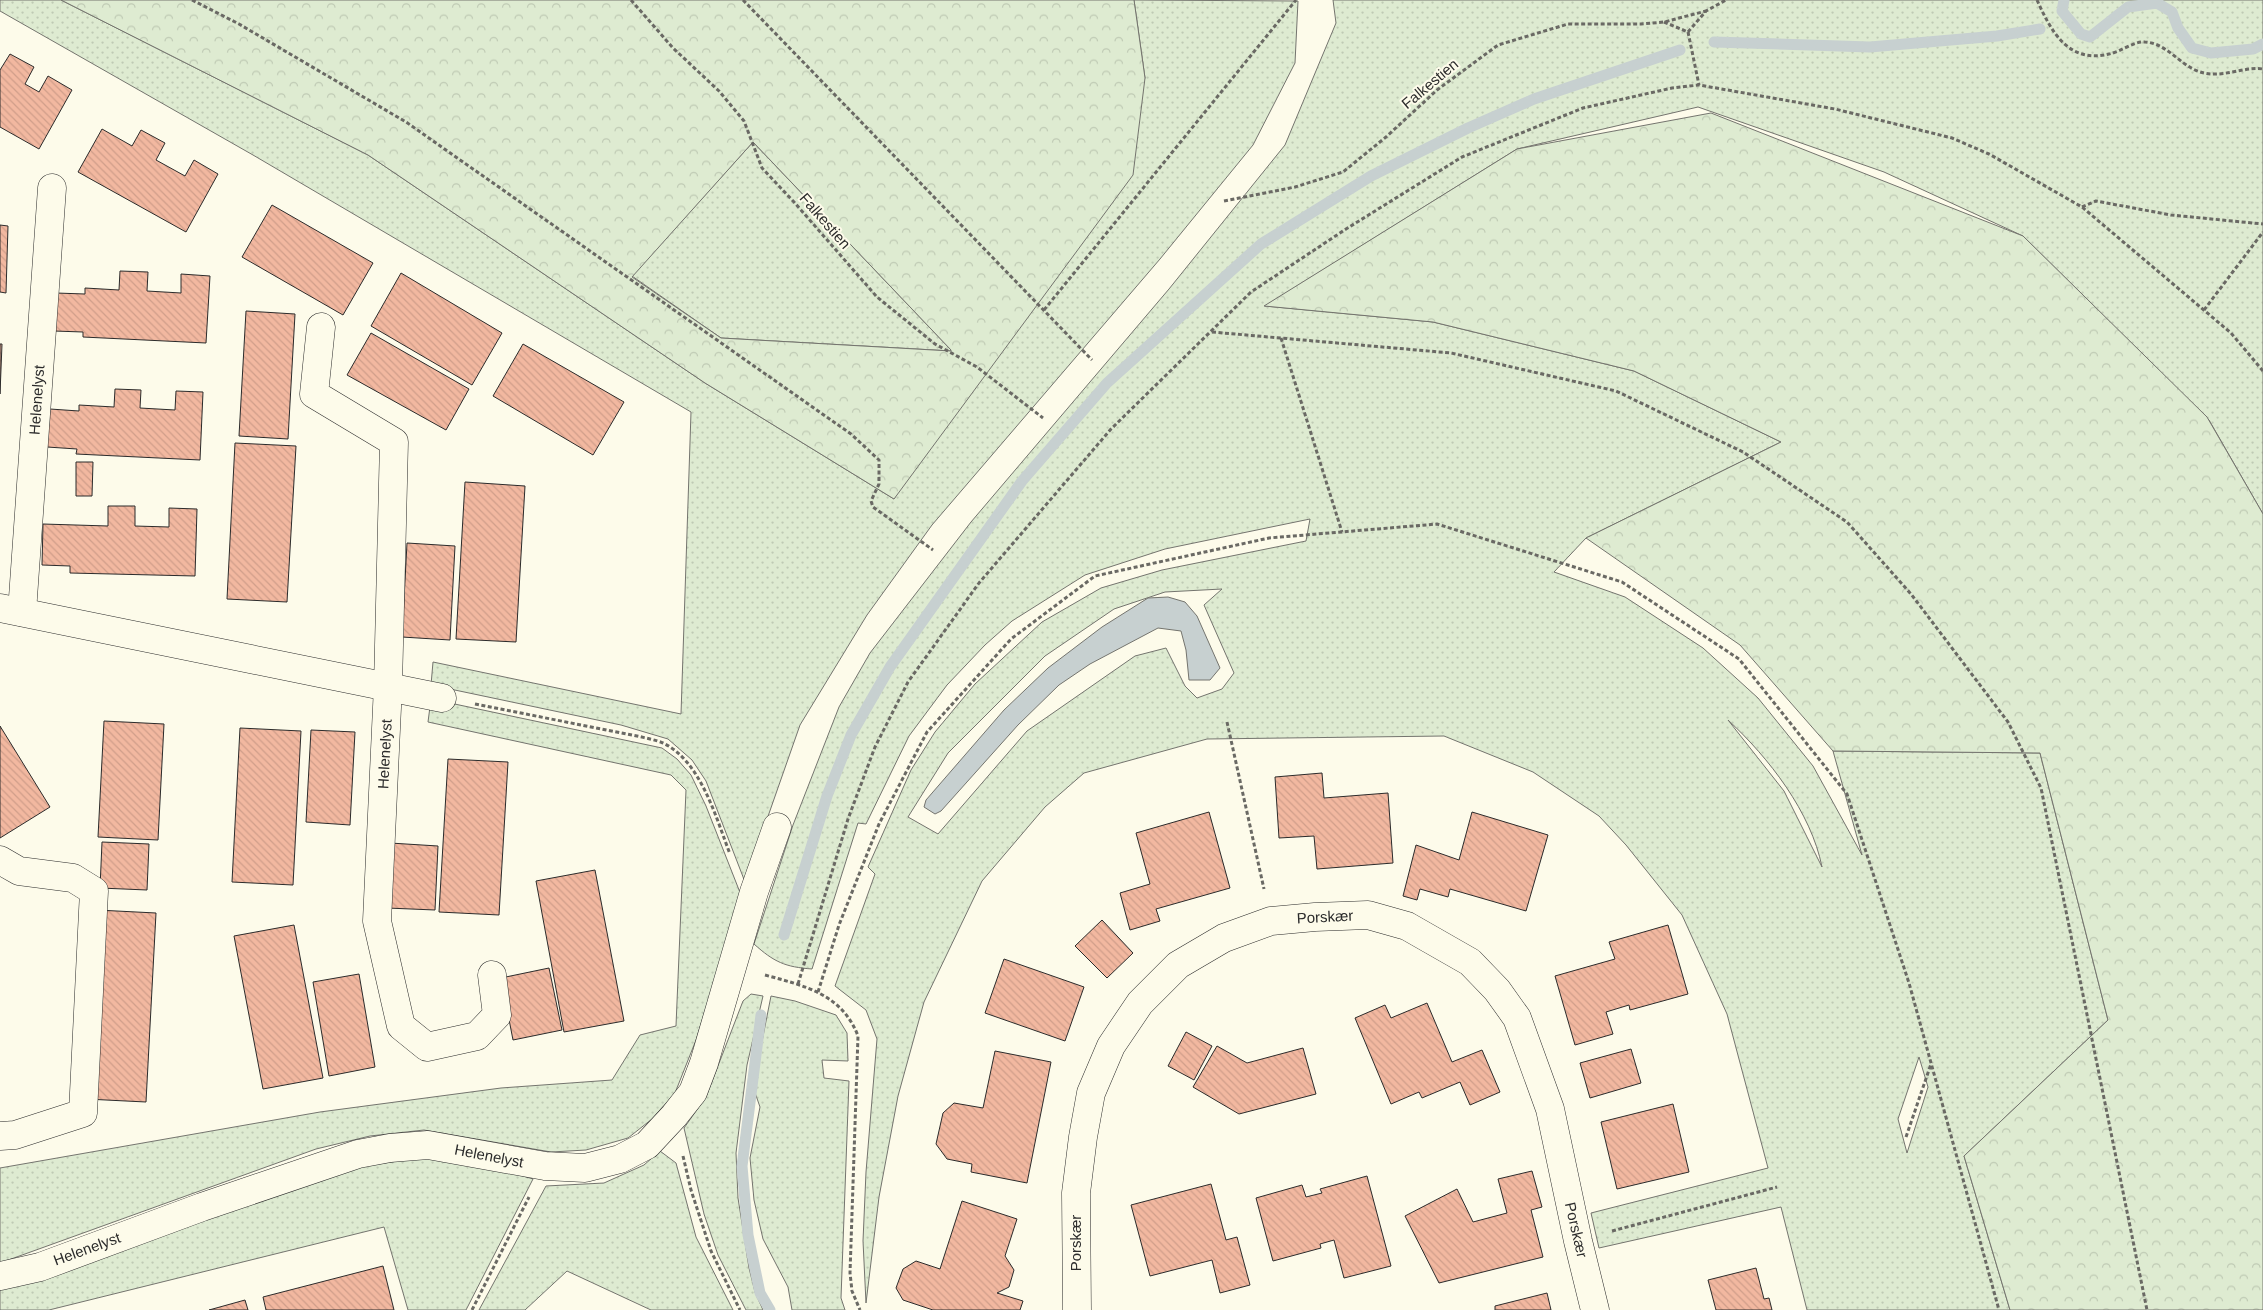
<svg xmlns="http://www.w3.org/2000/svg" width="2263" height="1310" font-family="Arial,sans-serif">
	<defs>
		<pattern id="grass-dots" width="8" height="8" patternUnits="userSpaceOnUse" patternTransform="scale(1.25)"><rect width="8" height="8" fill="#deebd1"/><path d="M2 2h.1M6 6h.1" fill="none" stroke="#bfcab4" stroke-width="1.8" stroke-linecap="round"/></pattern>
		<pattern id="forest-crowns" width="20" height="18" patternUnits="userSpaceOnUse" patternTransform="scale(1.25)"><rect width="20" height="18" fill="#deebd1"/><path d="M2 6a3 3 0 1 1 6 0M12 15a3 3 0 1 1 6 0" fill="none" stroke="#bfcab4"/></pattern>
		<pattern id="building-back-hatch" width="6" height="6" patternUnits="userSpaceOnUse" patternTransform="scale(1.25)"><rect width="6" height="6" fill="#f2b8a0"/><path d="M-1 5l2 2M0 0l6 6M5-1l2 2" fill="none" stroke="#d09e8a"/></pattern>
	</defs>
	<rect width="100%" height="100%" fill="#fdfbea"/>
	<g fill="url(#grass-dots)" stroke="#74746e" fill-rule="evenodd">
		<polygon points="0,0 61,0 368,155 705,383 894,499 1145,78 1134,0 1298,1 1295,63 1253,145 1160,259 932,525 867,615 800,725 745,882 706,781 692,760 668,739 621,725 431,685 433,662 681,714 691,412 253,155 0,11"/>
		<path d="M1333,0h930v514l-54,-94 -186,-184 -139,-64 -186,-65 -181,42 -252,157 168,16 201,49 147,71 -195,96 -32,34 71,25 78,51 55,50 55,68 49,89 -29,-104 207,2 68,267 -144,136 46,154h-203l-26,-103 -182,41 -8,-35 177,-45 -41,-154 -45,-99 -56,-70 -27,-29 -66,-44 -89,-36 -237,3 -123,34 -39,34 -63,74 -58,121 -26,94 -19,101 -13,106 -3,-62 3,-69 11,-133 -11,-29 -31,-24 40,-112 -7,-7 43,-97 24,-38 40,-48 67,-62 59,-34 61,-18 144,-29 4,-22 -145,30 -80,26 -73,46 -27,24 -38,40 -38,51 -43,88 -8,-1 -46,146c-27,-2 -38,-7 -58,-25l39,-119 46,-118 31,-54 101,-131 198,-233 116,-144 51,-122zM1222,589l-18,16 30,68 -12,16 -25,9 -12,-12 -19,-38 -31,8 -108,75 -89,103 -30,-17 40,-64 97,-97 69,-47 51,-17zM1728,720c41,38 83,92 94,147l-38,-76zM1919,1057l9,30 -21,66 -9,-34z"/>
		<polygon points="753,142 952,351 721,338 632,276"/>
		<polygon points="431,699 662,748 677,759 691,775 706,806 741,895 696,1040 675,1093 652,1119 628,1138 586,1150 551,1152 424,1130 370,1136 316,1149 0,1263 0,1168 320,1112 501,1088 612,1080 640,1035 676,1026 686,790 671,775 428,722"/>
		<polygon points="751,994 763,996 747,1065 736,1153 738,1198 749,1268 755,1292 763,1310 746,1310 718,1255 704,1214 684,1128 706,1097 743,1001"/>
		<polygon points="771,996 795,1001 836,1015 847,1033 848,1061 822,1060 824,1078 849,1081 841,1298 845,1310 792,1310 788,1287 763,1239 754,1200 750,1158 760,1107 753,1087"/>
		<polygon points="660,1151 676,1163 696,1237 733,1310 651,1310 567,1271 525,1310 479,1310 546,1186 604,1183 644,1165"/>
		<polygon points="424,1157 510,1172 533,1179 466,1310 408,1310 384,1227 49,1310 0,1310 0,1289 358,1167"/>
	</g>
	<g fill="url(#forest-crowns)" stroke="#74746e" fill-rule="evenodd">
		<path d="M61,0h1073l11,78 -12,97 -239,324 -189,-116 -337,-228zM753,142l198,208v1l-230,-13 -89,-61z"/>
		<polygon points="1711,113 2023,236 2207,417 2263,514 2263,1310 2010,1310 1964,1156 2108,1020 2040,753 1833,751 1740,645 1586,538 1781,442 1634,371 1433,322 1264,306 1517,149"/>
	</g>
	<polygon fill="#c7d0d0" stroke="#74746e" points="1168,597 1185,602 1197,616 1220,668 1210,680 1189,680 1186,650 1181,631 1158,628 1090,664 1059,685 1018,725 941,811 935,814 924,807 926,800 1004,710 1048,668 1102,627 1148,598"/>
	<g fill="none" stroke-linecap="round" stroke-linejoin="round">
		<g stroke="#c7d0d0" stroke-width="11">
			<polyline points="2064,0 2062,11 2081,34 2090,37 2128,7 2157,3 2172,12 2178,28 2192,48 2211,53 2253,49 2263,44"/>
			<polyline points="1714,42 1870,47 1997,36 2040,29"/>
			<polyline points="784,935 827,796 851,735 890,667 1022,481 1107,383 1261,244 1371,176 1468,128 1534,99 1680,50"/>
			<polyline points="761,1015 742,1166 748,1235 760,1293 770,1310"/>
		</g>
	</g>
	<g fill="url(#building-back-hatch)" stroke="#2b2b2b">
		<polygon points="10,54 34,67 25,84 39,92 48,76 72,90 39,149 0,127 0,70"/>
		<polygon points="102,129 132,146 141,130 165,143 156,160 185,176 194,160 218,174 186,232 78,172"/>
		<polygon points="272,205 373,263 343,315 242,257"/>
		<polygon points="0,225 8,226 6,293 0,292"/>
		<polygon points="120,271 148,272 147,291 181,293 181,274 210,276 206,343 83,337 83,332 54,331 56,293 85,294 85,288 119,290"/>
		<polygon points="401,273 502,333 472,385 371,326"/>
		<polygon points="246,311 295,314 288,439 239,436"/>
		<polygon points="371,333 469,389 446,430 347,375"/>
		<polygon points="0,344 2,344 0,394"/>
		<polygon points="523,344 624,402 593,455 493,396"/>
		<polygon points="115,389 141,390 140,408 175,410 176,391 203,392 200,460 76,454 77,449 47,447 50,409 79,411 79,405 114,407"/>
		<polygon points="235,443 296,446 287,602 227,599"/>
		<polygon points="76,462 93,462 92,496 76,496"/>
		<polygon points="465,482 525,486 516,642 456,639"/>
		<polygon points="108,506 135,506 135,526 169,527 169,508 197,509 195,576 70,573 70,566 42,565 43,524 108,526"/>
		<polygon points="407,543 455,546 450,640 402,637"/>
		<polygon points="104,721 164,724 158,840 98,837"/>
		<polygon points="0,726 50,807 0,838"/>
		<polygon points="240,728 301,731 293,885 232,882"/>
		<polygon points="311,730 355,732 350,825 306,822"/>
		<polygon points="448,759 508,762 499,915 439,912"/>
		<polygon points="1322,773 1324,798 1388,793 1393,863 1317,869 1314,836 1279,838 1275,777"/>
		<polygon points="1209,812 1230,888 1156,909 1160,921 1130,930 1120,893 1150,884 1136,833"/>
		<polygon points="1472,812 1548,835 1526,911 1450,889 1448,897 1420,889 1417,900 1403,896 1416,845 1459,860"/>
		<polygon points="102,842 149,844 147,890 100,888"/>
		<polygon points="390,843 438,846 435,910 387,908"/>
		<polygon points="595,870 624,1021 564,1032 536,881"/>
		<polygon points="97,910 156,913 146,1102 86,1099"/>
		<polygon points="1102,920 1133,953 1107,978 1075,946"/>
		<polygon points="294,925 323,1078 263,1089 234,936"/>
		<polygon points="1668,925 1688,994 1630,1010 1629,1005 1606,1012 1613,1034 1575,1045 1555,976 1615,959 1609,942"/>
		<polygon points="1004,959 1084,987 1065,1041 985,1013"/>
		<polygon points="549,968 562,1030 513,1040 501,978"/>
		<polygon points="359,974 375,1067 329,1076 313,982"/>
		<polygon points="1427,1003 1452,1062 1482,1050 1500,1092 1470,1105 1460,1082 1422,1098 1419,1092 1391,1104 1355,1018 1385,1005 1391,1018"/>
		<polygon points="1186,1032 1212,1046 1194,1080 1168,1066"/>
		<polygon points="1217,1046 1247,1063 1303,1048 1316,1094 1239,1114 1193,1087"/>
		<polygon points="1631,1049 1641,1083 1590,1098 1580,1063"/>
		<polygon points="995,1051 1051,1062 1027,1183 971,1172 972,1164 947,1159 936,1144 943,1113 954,1103 983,1108"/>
		<polygon points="1673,1104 1689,1172 1617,1189 1601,1122"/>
		<polygon points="1532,1171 1542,1207 1531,1210 1543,1257 1439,1283 1405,1216 1457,1189 1473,1222 1507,1213 1498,1179"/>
		<polygon points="1367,1176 1391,1266 1344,1278 1334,1240 1320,1244 1321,1248 1273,1261 1256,1198 1302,1185 1306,1197 1322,1193 1320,1189"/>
		<polygon points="1211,1184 1226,1240 1237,1237 1250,1285 1220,1293 1212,1260 1150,1276 1131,1205"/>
		<polygon points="962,1201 1017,1219 1005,1256 1014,1270 1009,1287 997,1293 1023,1301 1020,1310 933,1310 903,1300 896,1288 903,1269 916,1261 940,1269"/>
		<polygon points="383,1266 394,1310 266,1310 263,1297"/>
		<polygon points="1756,1268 1764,1299 1769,1298 1772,1310 1716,1310 1708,1280"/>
		<polygon points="1547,1293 1551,1310 1495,1310 1495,1306"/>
		<polygon points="245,1300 248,1310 209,1310"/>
	</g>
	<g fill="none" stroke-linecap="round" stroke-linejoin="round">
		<defs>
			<g id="street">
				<polyline points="321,327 314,394 394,442 388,686 377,921 401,1026 427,1047 477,1036 497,1015 492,975"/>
				<polyline points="0,608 442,698"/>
				<polyline points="22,612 52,188"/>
				<polyline points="0,860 19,871 73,878 94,891 83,1113 15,1135 0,1136"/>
				<polyline points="0,1276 40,1267 202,1207 358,1154 390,1148 428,1145 545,1166 585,1168 620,1159 647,1145 674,1116 693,1092 704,1063 754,892 777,827"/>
				<polyline points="1077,1310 1076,1193 1083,1137 1091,1093 1111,1046 1140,1003 1178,965 1224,938 1271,921 1315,917 1368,915 1407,926 1470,962 1497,990 1517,1018 1550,1109 1578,1241 1595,1310"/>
			</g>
		</defs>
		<use href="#street" stroke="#2b2b2b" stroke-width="29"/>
		<g stroke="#6a6964" stroke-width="3" stroke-dasharray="4 2.5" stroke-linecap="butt">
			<polyline points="192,0 239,24 406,122 851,434 879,460 879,484 871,501 873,507 933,550"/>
			<polyline points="631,0 673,48 719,91 744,121 762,168 794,202 877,297 935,344 977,367 1043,418"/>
			<polyline points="743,0 1092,360"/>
			<path d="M2037,0c14,31 31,64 72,54 11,-2 25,-13 36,-12 20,1 33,20 50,28 24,11 46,-4 68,-1"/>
			<polyline points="1664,22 1688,32"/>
			<polyline points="1688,32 1699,85"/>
			<polyline points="1688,32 1706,11 1726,0"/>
			<polyline points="1224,201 1295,187 1343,172 1386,137 1437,90 1498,45 1568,24 1641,24 1664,22 1706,11"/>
			<polyline points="2082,207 2096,201 2171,215 2263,224"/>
			<polyline points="1044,310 1296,0"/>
			<polyline points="2204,310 2263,232"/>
			<polyline points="1212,332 1451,353 1616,391 1743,452 1847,522 1911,594 2008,722 2041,788 2147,1310"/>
			<polyline points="1281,338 1342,532"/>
			<path d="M475,704l162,32c9,2 19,4 26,7 38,18 53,75 67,111"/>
			<polyline points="1227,722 1264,889"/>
			<path d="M765,975c40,11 77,19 93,61l-8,237 2,18 8,19"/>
			<polyline points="798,984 848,819 875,747 908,682 979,583 1111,429 1251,292 1346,229 1462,157 1583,108 1672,88 1699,85 1835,109 1952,138 1989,154 2082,207 2231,333 2263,371"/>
			<polyline points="818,992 839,925 879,824 927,732 1011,639 1095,576 1269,538 1437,524 1622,582 1739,659 1847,794 1909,983 1999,1310"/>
			<polyline points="1906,1137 1931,1064"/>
			<polyline points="683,1156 691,1190 711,1251 740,1310"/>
			<polyline points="1612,1231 1777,1187"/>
			<polyline points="472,1310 529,1197"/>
		</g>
		<use href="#street" stroke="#fdfbea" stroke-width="28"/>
	</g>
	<g text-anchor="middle" stroke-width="4" stroke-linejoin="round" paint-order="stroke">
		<g font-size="15" fill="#2b2b2b" stroke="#fdfbea">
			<text transform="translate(1430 84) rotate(-40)" y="5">Falkestien</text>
			<text transform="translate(825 221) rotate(49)" y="5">Falkestien</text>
			<text transform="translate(37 400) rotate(-86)" y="5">Helenelyst</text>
			<text transform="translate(385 754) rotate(-87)" y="5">Helenelyst</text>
			<text transform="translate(1325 917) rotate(-3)" y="5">Porskær</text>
			<text transform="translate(489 1156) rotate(11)" y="5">Helenelyst</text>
			<text transform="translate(1576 1230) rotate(77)" y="5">Porskær</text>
			<text transform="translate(1076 1243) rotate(-90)" y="5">Porskær</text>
			<text transform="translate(87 1249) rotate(-20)" y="5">Helenelyst</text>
		</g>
	</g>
</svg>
